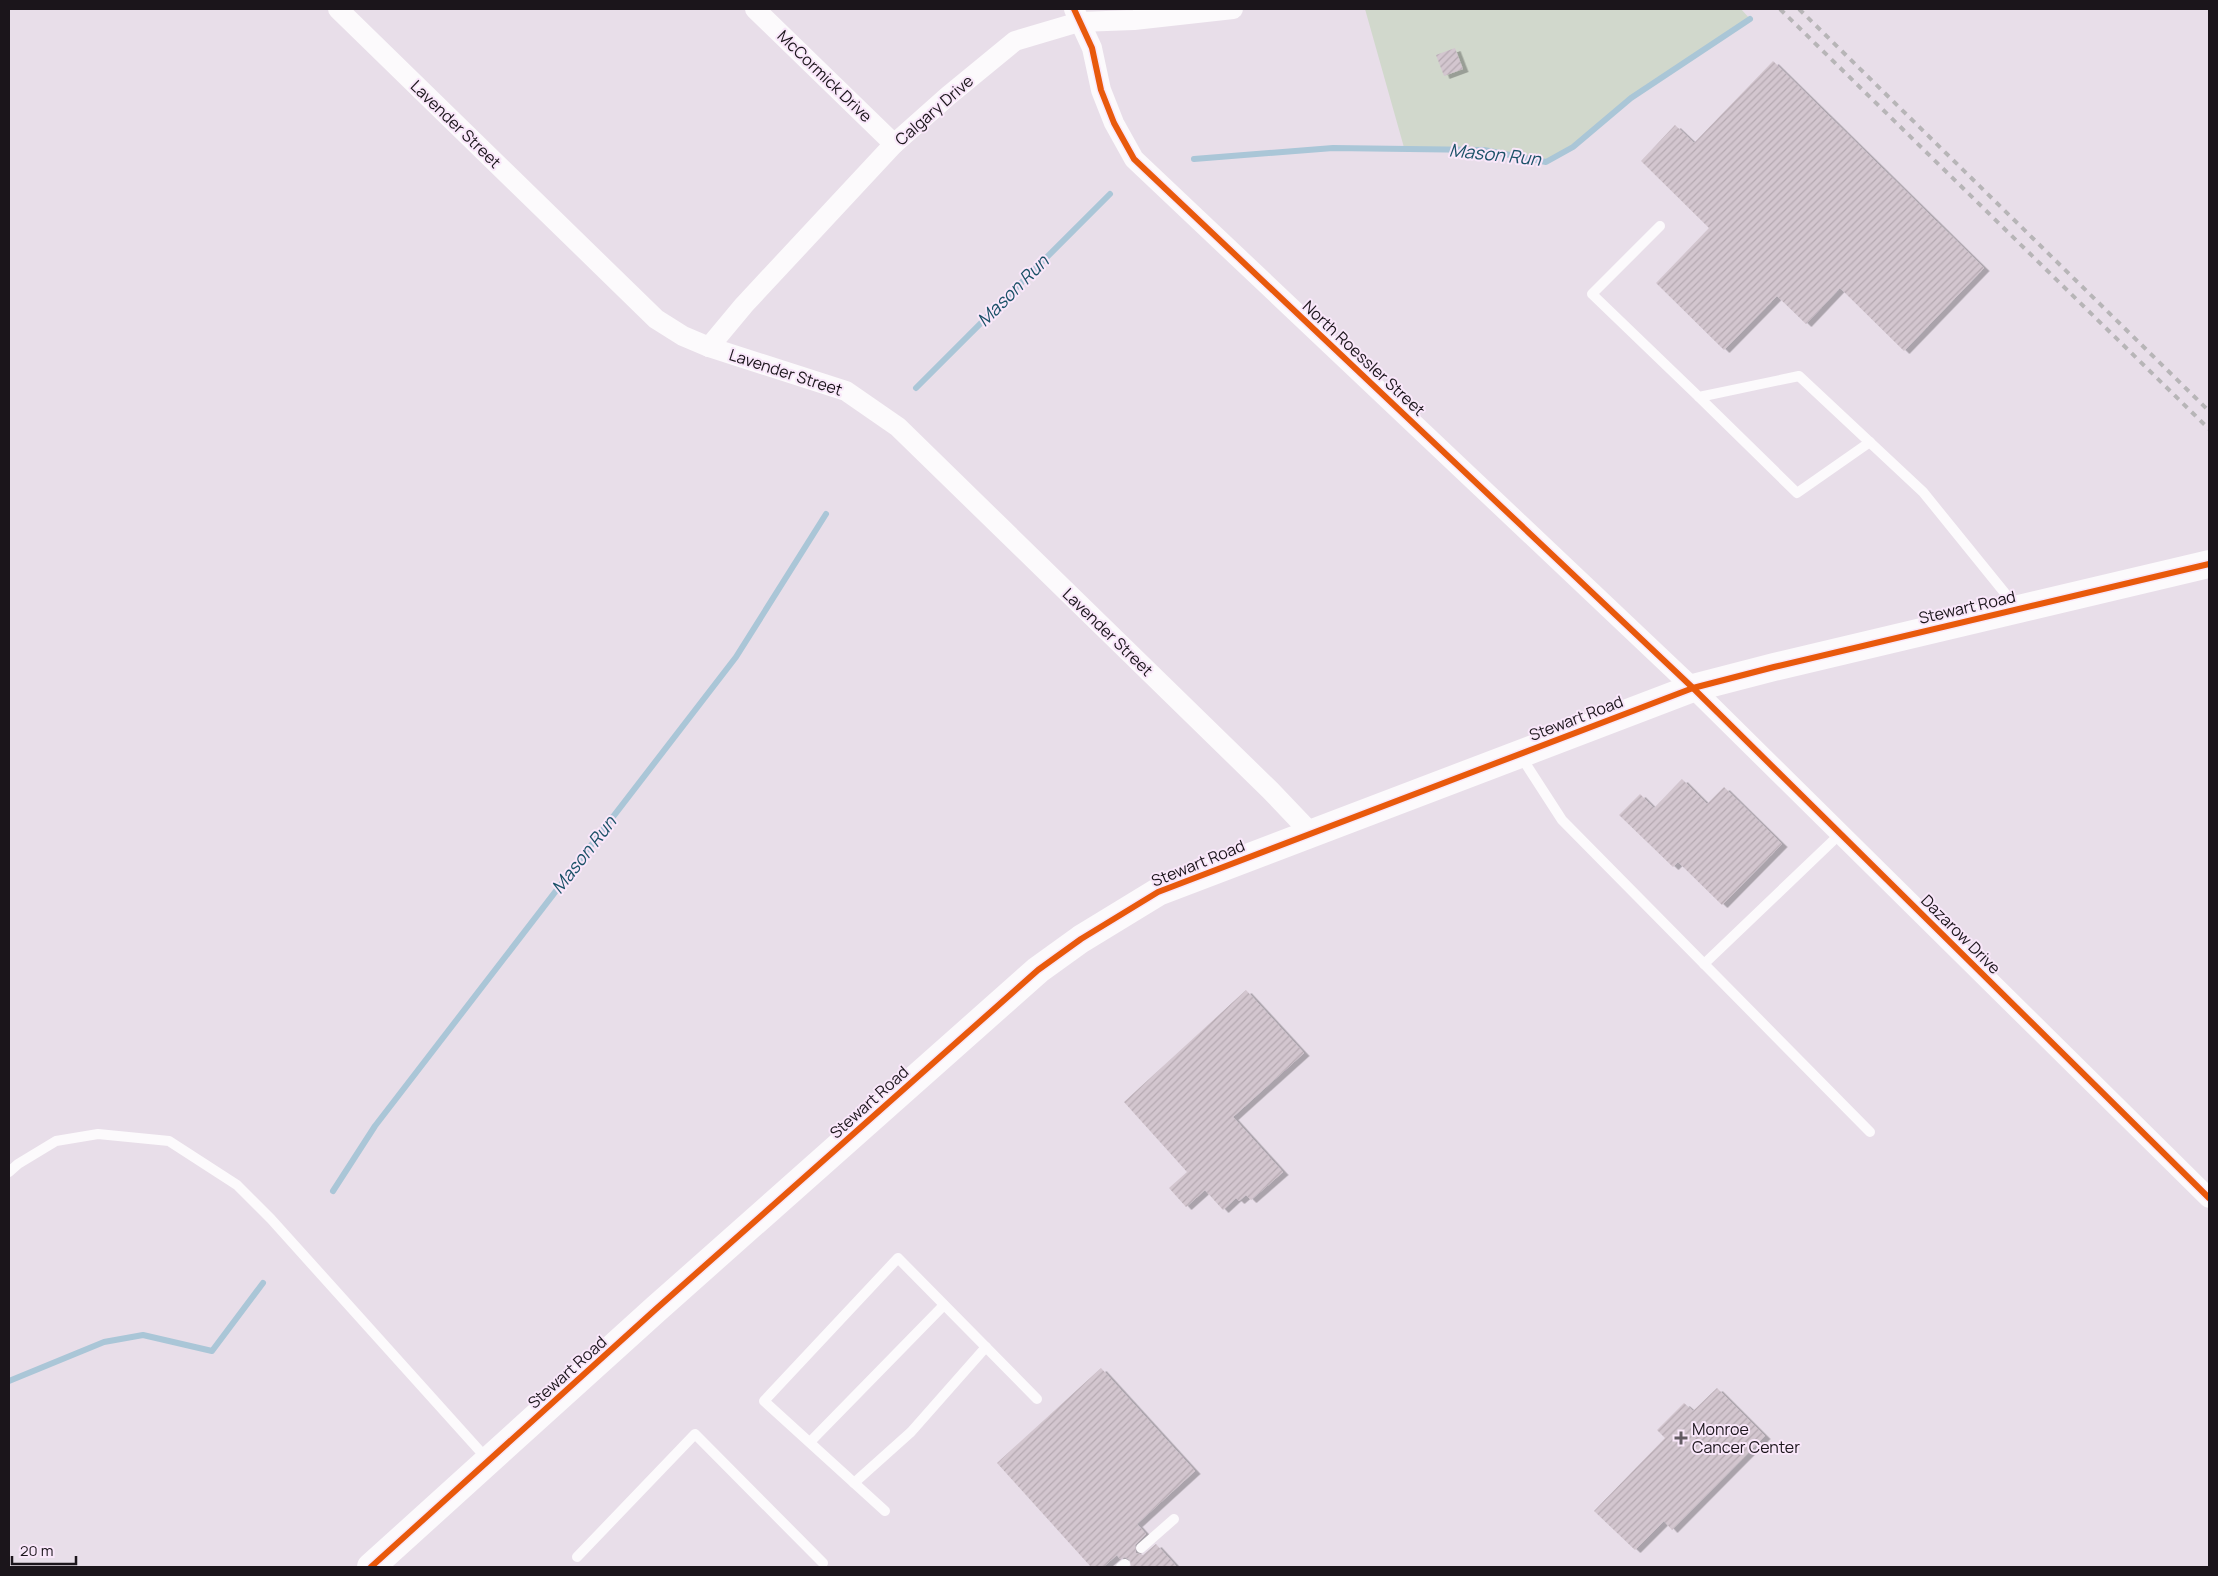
<svg xmlns="http://www.w3.org/2000/svg" width="2218" height="1576" font-family="Manrope,sans-serif">
	<defs>
		<pattern id="building-hatch" width="6" height="6" patternUnits="userSpaceOnUse" patternTransform="scale(1.25)"><rect width="6" height="6" fill="#d3c6cf"/><path d="M-1 1l2-2M0 6l6-6M5 7l2-2" fill="none" stroke="#b5a9b1"/></pattern>
		<filter id="shadow"><feDropShadow dx="5.5" dy="3" stdDeviation="0" flood-color="#0004"/></filter>
	</defs>
	<rect width="100%" height="100%" fill="#e8dee9"/>
	<polygon fill="#d1d8cc" points="1365,9 1741,9 1750,19 1631,98 1573,147 1546,162 1484,150 1405,151"/>
	<g fill="none" stroke-linecap="round" stroke-linejoin="round">
		<g stroke="#aac6d7" stroke-width="6">
			<polyline points="1194,159 1333,148 1484,150 1546,162 1573,147 1631,98 1750,19"/>
			<polyline points="916,388 1110,194"/>
			<polyline points="333,1191 375,1126 736,657 826,514"/>
			<polyline points="9,1381 104,1342 143,1335 212,1351 263,1283"/>
		</g>
	</g>
	<g fill="url(#building-hatch)" filter="url(#shadow)">
		<polygon points="1455,48 1463,69 1444,76 1436,55"/>
		<polygon points="1773,61 1984,268 1904,351 1840,288 1806,324 1777,296 1724,350 1656,283 1709,228 1641,161 1675,125 1694,143"/>
		<polygon points="1682,779 1707,804 1724,787 1782,844 1722,905 1678,862 1673,867 1619,815 1640,794 1654,808"/>
		<polygon points="1246,990 1304,1053 1233,1117 1283,1172 1251,1200 1246,1195 1239,1201 1236,1198 1223,1210 1205,1190 1186,1207 1169,1188 1187,1172 1124,1102"/>
		<polygon points="1101,1368 1195,1471 1137,1524 1146,1534 1135,1545 1136,1553 1143,1555 1156,1544 1177,1567 1131,1567 1130,1560 1125,1557 1120,1559 1117,1555 1103,1567 1091,1567 997,1463"/>
		<polygon points="1717,1388 1765,1436 1672,1530 1664,1521 1635,1550 1594,1511 1665,1438 1657,1430 1684,1403 1693,1411"/>
	</g>
	<g fill="none" stroke-linecap="round" stroke-linejoin="round">
		<g stroke="#fcfafc" stroke-width="10">
			<polyline points="1660,226 1592,294 1699,397 1799,376 1923,492 2017,608"/>
			<polyline points="1699,397 1797,493 1870,442"/>
			<polyline points="1520,755 1562,820 1870,1132"/>
			<polyline points="1704,964 1840,834"/>
			<polyline points="9,1172 18,1164 56,1141 98,1134 169,1141 237,1185 271,1219 488,1460"/>
			<polyline points="810,1442 944,1305"/>
			<polyline points="854,1483 911,1432 986,1347"/>
			<polyline points="885,1511 764,1401 898,1258 1037,1399"/>
			<polyline points="1141,1548 1174,1519"/>
			<polyline points="577,1557 695,1434 823,1563"/>
			<polyline points="1121,1567 1125,1564"/>
		</g>
		<g stroke="#fcfafc" stroke-width="20">
			<polyline points="338,9 656,319 683,336 709,347 846,391 898,427 1270,790 1311,833"/>
			<polyline points="755,9 894,144"/>
			<polyline points="1074,9 1092,48 1101,90 1114,123 1134,159 1693,688 2209,1198"/>
			<polyline points="709,347 744,305 894,144 948,96 1015,41 1079,22 1134,20 1233,9"/>
		</g>
		<polyline stroke="#fcfafc" stroke-width="28" points="371,1567 656,1309 1038,970 1081,939 1158,892 1693,688 1774,667 2209,564"/>
		<g stroke="#b7b5b7" stroke-width="4" stroke-dasharray="6 6" stroke-linecap="butt">
			<polyline points="1780,9 2209,429"/>
			<polyline points="1799,9 2209,411"/>
		</g>
		<defs>
			<g id="cycleway">
				<polyline points="1074,9 1092,48 1101,90 1114,123 1134,159 1693,688 2209,1198"/>
				<polyline points="371,1567 656,1309 1038,970 1081,939 1158,892 1693,688 1774,667 2209,564"/>
			</g>
		</defs>
		<use href="#cycleway" stroke="#f9e7fa" stroke-width="9"/>
		<use href="#cycleway" stroke="#e8590c" stroke-width="6"/>
	</g>
	<path fill="#635b63" stroke="#f9e7fa" stroke-width="2" d="M1678.5 1430.5h5v5h5v5h-5v5h-5v-5h-5v-5h5z"/>
	<g text-anchor="middle" stroke-width="4" stroke-linejoin="round" paint-order="stroke">
		<g font-size="16" fill="#1b151b" stroke="#f9e7fa">
			<text transform="translate(825 76) rotate(44)" y="6">McCormick Drive</text>
			<text transform="translate(934 110) rotate(-41)" y="6">Calgary Drive</text>
			<text transform="translate(456 124) rotate(44)" y="6">Lavender Street</text>
			<text transform="translate(1364 358) rotate(43)" y="6">North Roessler Street</text>
			<text transform="translate(786 372) rotate(18)" y="6">Lavender Street</text>
			<text transform="translate(1967 607) rotate(-13)" y="6">Stewart Road</text>
			<text transform="translate(1108 632) rotate(44)" y="6">Lavender Street</text>
			<text transform="translate(1576 718) rotate(-21)" y="6">Stewart Road</text>
			<text transform="translate(1198 863) rotate(-22)" y="6">Stewart Road</text>
			<text transform="translate(1961 934) rotate(45)" y="6">Dazarow Drive</text>
			<text transform="translate(869 1102) rotate(-42)" y="6">Stewart Road</text>
			<text transform="translate(567 1372) rotate(-42)" y="6">Stewart Road</text>
		</g>
		<g font-size="16" fill="#1b151b" stroke="#f9e7fa" text-anchor="start">
			<text x="1692" y="1435">Monroe<tspan x="1692" dy="18">Cancer Center</tspan></text>
		</g>
		<g font-size="18" font-style="italic" fill="#1a5167" stroke="#f9e7fa">
			<text transform="translate(1495 155) rotate(6)" y="6">Mason Run</text>
			<text transform="translate(1013 291) rotate(-45)" y="6">Mason Run</text>
			<text transform="translate(584 855) rotate(-52)" y="6">Mason Run</text>
		</g>
	</g>
	<rect width="2218" height="1576" fill="none" stroke="#1b151b" stroke-width="20"/>
	<path d="M12 1556v8h64v-8" fill="none" stroke="#1b151b" stroke-width="2.5"/>
	<text x="20" y="1556" font-size="15" fill="#1b151b" stroke="#f9e7fa" stroke-width="4" paint-order="stroke">20 m</text>
</svg>
